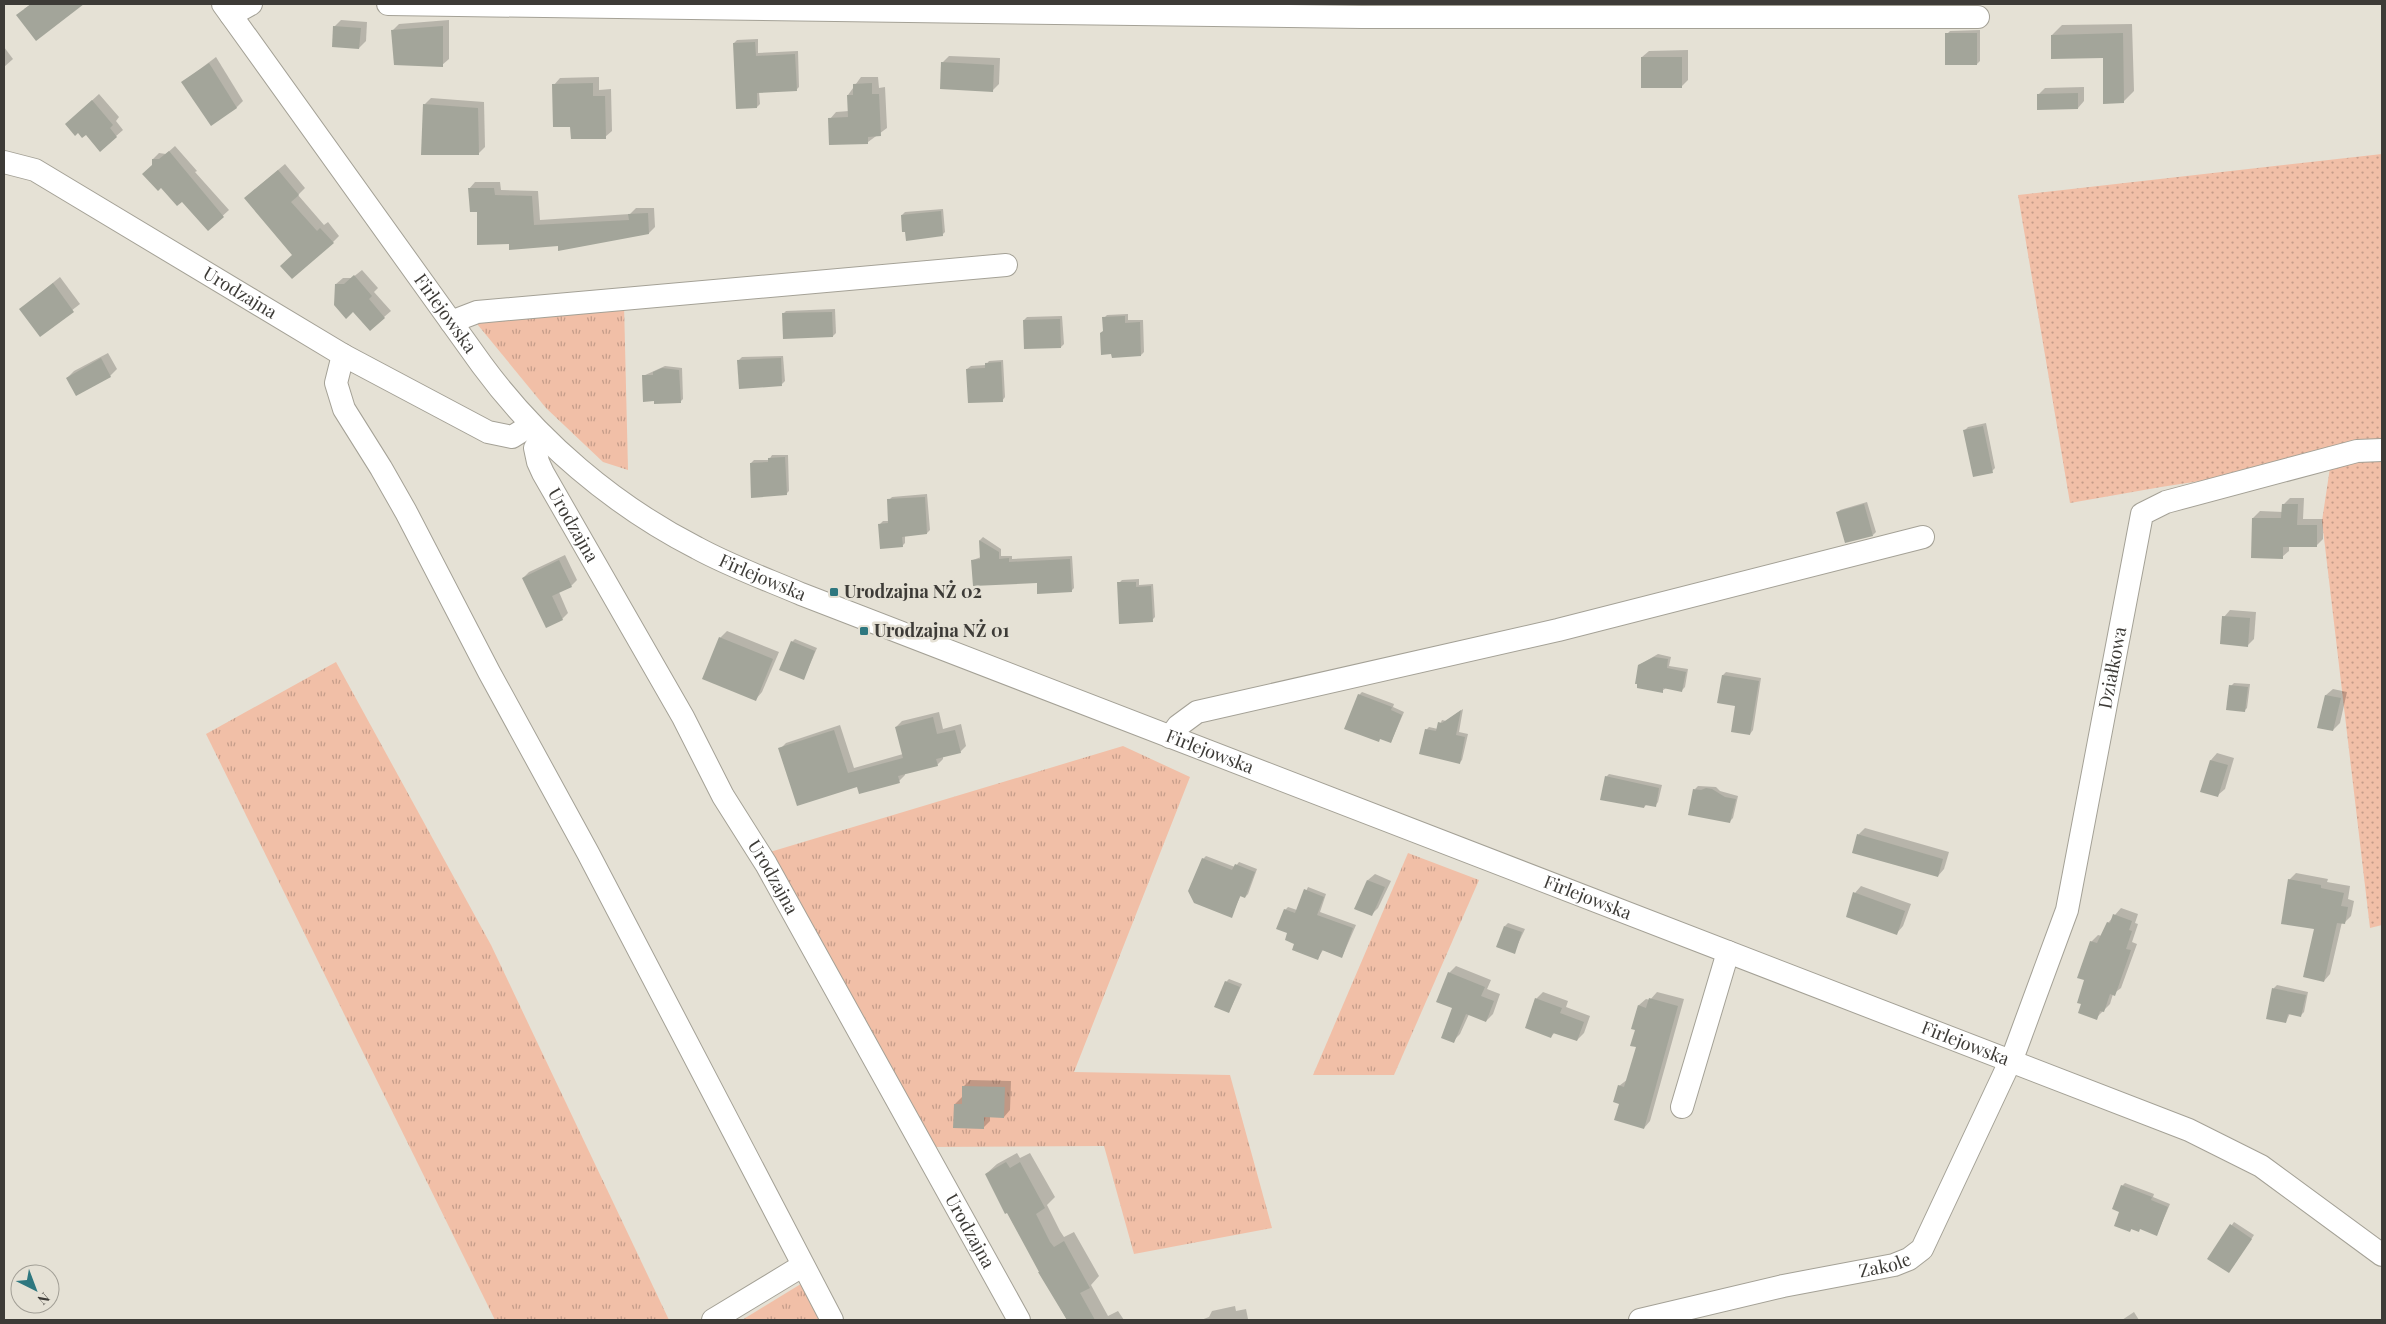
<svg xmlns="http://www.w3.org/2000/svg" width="2386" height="1324" font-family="'Playfair Display',serif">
	<defs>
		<pattern id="grass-tufts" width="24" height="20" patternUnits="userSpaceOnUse" patternTransform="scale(1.25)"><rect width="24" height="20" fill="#f1bfa7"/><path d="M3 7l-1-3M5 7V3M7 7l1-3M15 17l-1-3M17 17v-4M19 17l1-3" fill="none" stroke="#c49c89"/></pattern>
		<pattern id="garden-dots" width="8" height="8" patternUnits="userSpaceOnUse" patternTransform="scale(1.25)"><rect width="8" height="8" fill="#f1bfa7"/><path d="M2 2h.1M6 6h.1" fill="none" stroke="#c49c89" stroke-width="1.8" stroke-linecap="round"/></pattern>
	</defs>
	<rect width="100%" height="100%" fill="#e5e1d5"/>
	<g fill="url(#grass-tufts)">
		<polygon points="624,304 628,470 603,462 546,408 473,319"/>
		<polygon points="336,662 491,945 669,1320 495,1320 206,734"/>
		<polygon points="1123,746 1190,777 1074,1072 1230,1075 1272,1228 1134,1254 1104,1146 926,1147 770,852"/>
		<polygon points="1408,853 1479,880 1394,1075 1313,1075"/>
		<polygon points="809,1279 832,1320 742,1320"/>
	</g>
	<g fill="url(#garden-dots)">
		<polygon points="1643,4 1799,4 1643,10"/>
		<polygon points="2382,154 2382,925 2370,928 2322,521 2331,461 2161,487 2070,503 2018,195"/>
	</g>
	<g fill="#0003">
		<polygon points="31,4 82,4 36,39 24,9"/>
		<polygon points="341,20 367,22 366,41 359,48 334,27"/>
		<polygon points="449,20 449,59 442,65 392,31 399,24"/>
		<polygon points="2132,24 2134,91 2123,102 2104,57 2052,35 2062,25"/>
		<polygon points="1980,30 1980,61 1977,64 1947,34 1950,31"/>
		<polygon points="758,39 758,53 798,51 799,87 796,90 759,92 760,104 757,107 734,43 737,40"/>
		<polygon points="4,47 13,59 4,67"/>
		<polygon points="1688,50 1688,80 1681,87 1642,57 1649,51"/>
		<polygon points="949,56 1000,58 999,84 992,91 942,63"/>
		<polygon points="216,57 243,101 236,108 183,82"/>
		<polygon points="599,77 599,90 611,89 612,131 605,137 572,126 554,85 560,78"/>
		<polygon points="861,77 878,77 879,88 885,87 887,128 868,142 830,119 836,112 849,111 848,95"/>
		<polygon points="2084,87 2084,101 2078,108 2038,95 2045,88"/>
		<polygon points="99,94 119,117 116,121 123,130 100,150 73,118"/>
		<polygon points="431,98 484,102 485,147 479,153 424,105"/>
		<polygon points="175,146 197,171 195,172 229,210 208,229 182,200 161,187 153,159 159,153 166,154"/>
		<polygon points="285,164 305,188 298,195 324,225 328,222 339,236 333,242 293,255 253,191"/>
		<polygon points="475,182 500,182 501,190 538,191 540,220 630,214 636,208 654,208 655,227 649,233 560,245 510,243 478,211 469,189"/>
		<polygon points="943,209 945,232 942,235 902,215 905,212"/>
		<polygon points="362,270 378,288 374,292 391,311 384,317 353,311 336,284 343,278 352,278"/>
		<polygon points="60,277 80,304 40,335 21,309"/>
		<polygon points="835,309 836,333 833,336 783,314 786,311"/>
		<polygon points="1128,314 1128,320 1143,320 1144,352 1141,355 1104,330 1104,318 1107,315"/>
		<polygon points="1062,316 1064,344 1061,347 1024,320 1027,317"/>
		<polygon points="108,353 117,369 110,376 76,394 67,378 74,371"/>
		<polygon points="783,356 785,381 782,384 739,360 742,357"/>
		<polygon points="1003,360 1005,397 1002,401 967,369 971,366 986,365 989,361"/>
		<polygon points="665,366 682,368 683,399 680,402 643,376"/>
		<polygon points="1986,423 1995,468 1992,471 1965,430 1968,427"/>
		<polygon points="772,455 788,455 789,491 786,494 751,463 754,460 769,460"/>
		<polygon points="927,494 930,530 927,533 905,536 905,543 902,546 880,524 883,521 889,521 889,500 892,497"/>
		<polygon points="2290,498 2304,498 2303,519 2323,519 2323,539 2316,546 2289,546 2289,551 2282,557 2253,518 2260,511 2283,512 2283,505"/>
		<polygon points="1867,502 1876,532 1873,535 1837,513 1840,510"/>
		<polygon points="983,537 1001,549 1001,556 1012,556 1012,559 1072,556 1074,588 1071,591 973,560 981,557 980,540"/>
		<polygon points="565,555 577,580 571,586 559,592 568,613 562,619 523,578 529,572"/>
		<polygon points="1139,579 1139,585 1153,584 1155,617 1152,620 1119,583 1122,580"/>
		<polygon points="2230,610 2256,612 2254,639 2248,645 2224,617"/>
		<polygon points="727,631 779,652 762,692 756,699 720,638"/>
		<polygon points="795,639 817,648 804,678 792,642"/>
		<polygon points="1658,654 1671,657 1669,666 1688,669 1685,687 1682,690 1666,688 1662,691 1639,665"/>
		<polygon points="1726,672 1761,678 1753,730 1750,734 1737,705 1719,702 1723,675"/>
		<polygon points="2234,683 2250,684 2247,708 2244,711 2231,686"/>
		<polygon points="2333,689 2347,692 2340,723 2333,730 2326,695"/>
		<polygon points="1362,692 1394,704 1393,707 1404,712 1391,742 1359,695"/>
		<polygon points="1463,709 1459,732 1468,734 1462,760 1459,763 1426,730 1429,727 1438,729 1442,720 1446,721"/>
		<polygon points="939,712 943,729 961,724 966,746 960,752 943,756 943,759 937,765 905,773 905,775 899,781 857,785 780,749 786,743 840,725 854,768 903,754 896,727 902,721"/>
		<polygon points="2217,753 2234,758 2225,789 2218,795 2211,760"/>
		<polygon points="1609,774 1662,785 1658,802 1655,806 1647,804 1644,807 1606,777"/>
		<polygon points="1698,786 1716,787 1720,791 1738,796 1733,818 1730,821 1695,789"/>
		<polygon points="1865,828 1949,852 1944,869 1938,876 1858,835"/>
		<polygon points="1206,856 1235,867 1239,862 1257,869 1248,894 1245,897 1241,895 1231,916 1203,859"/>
		<polygon points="2296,873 2328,879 2327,882 2350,886 2348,899 2354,901 2351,916 2344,923 2342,922 2330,974 2324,981 2315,928 2289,880"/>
		<polygon points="1375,874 1391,881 1378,908 1371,915 1368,880"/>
		<polygon points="1861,886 1911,904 1903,926 1897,933 1855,893"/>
		<polygon points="1308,887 1326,894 1320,912 1356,925 1342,957 1323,950 1318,958 1296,943 1289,932 1285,910 1288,907 1297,910"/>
		<polygon points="2121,908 2138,914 2135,923 2138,924 2132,942 2137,944 2121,988 2113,994 2110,1004 2096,1018 2083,1003 2091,942 2098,935 2102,936 2108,923"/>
		<polygon points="1508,923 1525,929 1514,952 1505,926"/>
		<polygon points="1456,966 1491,980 1487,989 1500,994 1493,1014 1486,1021 1469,1014 1460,1034 1453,1041 1453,1008 1449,973"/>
		<polygon points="1229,979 1242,984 1229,1012 1226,982"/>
		<polygon points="2277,985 2308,992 2304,1012 2301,1015 2290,1013 2286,1022 2267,1018 2274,988"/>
		<polygon points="1543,992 1568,1001 1566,1007 1590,1016 1584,1033 1577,1040 1555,1032 1551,1037 1536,999"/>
		<polygon points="1657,992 1684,999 1650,1121 1644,1128 1621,1104 1619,1086 1628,1079 1638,1046 1639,1005 1646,999 1650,1000"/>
		<polygon points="970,1080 1011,1081 1010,1110 1004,1117 990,1116 990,1121 983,1128 955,1104 962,1097 963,1087"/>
		<polygon points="1017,1153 1020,1158 1030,1153 1055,1197 1047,1205 1060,1231 1064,1237 1074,1232 1099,1276 1091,1285 1108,1316 1118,1311 1124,1320 1067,1320 986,1174 997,1164"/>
		<polygon points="2125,1183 2154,1194 2153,1197 2170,1204 2157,1234 2141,1228 2132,1228 2130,1231 2120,1211 2122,1186"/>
		<polygon points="2234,1222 2254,1235 2229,1272 2209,1258"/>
		<polygon points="1235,1306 1236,1311 1246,1309 1248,1319 1252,1320 1201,1320 1209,1317 1212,1311"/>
		<polygon points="2134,1312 2139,1320 2122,1320"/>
	</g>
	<g fill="#a3a59a">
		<polygon points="31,4 84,4 36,41 16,15"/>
		<polygon points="333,26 361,28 359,49 332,47"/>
		<polygon points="443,26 443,67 394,65 391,30"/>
		<rect x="1945" y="33" width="32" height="32"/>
		<polygon points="2123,33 2124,103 2103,104 2103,58 2051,59 2051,35"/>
		<polygon points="755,42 756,56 795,54 797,91 757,93 757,108 736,109 733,43"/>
		<rect x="1641" y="57" width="41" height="31"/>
		<polygon points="941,62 994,65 993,92 940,89"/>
		<polygon points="209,63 237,108 211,126 181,82"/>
		<polygon points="593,83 593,96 605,96 606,139 571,139 570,127 553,127 552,84"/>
		<polygon points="872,83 872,94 879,94 881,136 868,137 868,144 829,145 828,118 848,117 847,95 853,95 853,84"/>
		<polygon points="2078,93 2078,109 2037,110 2037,94"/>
		<polygon points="92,100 113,125 110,128 117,137 100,152 86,135 82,138 78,133 75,136 65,124"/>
		<polygon points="423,104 478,108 479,155 421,155"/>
		<polygon points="169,151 224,217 208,231 182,202 177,206 161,188 158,191 142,174 152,165 152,159 159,159"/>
		<polygon points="278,170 299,195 291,202 317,231 320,228 334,243 292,279 280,266 292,255 244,198"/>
		<polygon points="468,188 494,188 495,195 532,196 534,225 629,220 628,214 648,213 649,234 558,251 558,246 509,250 509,244 477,245 477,212 470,212"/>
		<polygon points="941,211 943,236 906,241 905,232 902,232 901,215"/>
		<polygon points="354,275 372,296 369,299 385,318 370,331 353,312 346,319 334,305 335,284 344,284"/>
		<polygon points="53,283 74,312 40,337 19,309"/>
		<polygon points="832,312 833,337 783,339 782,313"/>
		<polygon points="1125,316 1125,323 1140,322 1141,356 1112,358 1111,354 1101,355 1100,333 1103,331 1102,317"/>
		<polygon points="1060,319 1061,348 1024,349 1023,320"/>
		<polygon points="101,358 111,377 76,396 66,378"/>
		<polygon points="781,358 782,386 739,389 737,360"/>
		<polygon points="1001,362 1003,402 968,403 966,369 985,368 985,363"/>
		<polygon points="662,368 679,370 681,403 654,404 654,401 643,402 642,375 653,375 653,372"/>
		<polygon points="1983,426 1993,473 1973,477 1963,430"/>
		<polygon points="785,457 787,495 751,498 750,463 768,462 768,458"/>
		<polygon points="925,497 927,534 902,537 903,547 880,549 878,524 888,523 887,499"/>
		<polygon points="1864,504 1873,536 1845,543 1836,512"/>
		<polygon points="2282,504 2298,504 2297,525 2317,525 2317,547 2283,547 2283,559 2251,558 2252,518 2281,518"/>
		<polygon points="979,540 999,552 999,559 1009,558 1009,562 1070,559 1072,592 1037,594 1037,583 973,586 971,560 980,559"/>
		<polygon points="559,560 572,587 552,596 563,620 546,628 522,578"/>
		<polygon points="1117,582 1136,582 1136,587 1151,586 1153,622 1119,624"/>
		<polygon points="2222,616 2250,618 2248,647 2220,644"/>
		<polygon points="719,637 773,659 756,701 702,679"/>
		<polygon points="791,641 815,651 804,680 779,670"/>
		<polygon points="1654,657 1668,659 1667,668 1686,672 1682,692 1663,688 1663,693 1637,688 1637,684 1635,684 1638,665"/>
		<polygon points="1722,675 1759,681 1750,735 1731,732 1735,706 1717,703"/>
		<polygon points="2229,685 2248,687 2245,712 2226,710"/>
		<polygon points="1358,694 1392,707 1391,710 1402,715 1391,743 1380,739 1379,742 1344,729"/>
		<polygon points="2325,695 2341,698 2333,731 2317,728"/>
		<polygon points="1461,710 1456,735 1465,737 1460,764 1419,754 1425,729 1436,731 1438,722 1442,723"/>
		<polygon points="933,717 937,734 955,730 961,753 936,759 938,766 898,776 900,783 859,794 857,787 797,806 778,748 834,730 848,773 903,758 895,727"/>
		<polygon points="2210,760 2228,765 2218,797 2200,792"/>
		<polygon points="1605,776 1659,788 1656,807 1645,805 1644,808 1600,800"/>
		<polygon points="1706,788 1712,789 1725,797 1736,799 1730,823 1688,815 1693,789 1701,790"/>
		<polygon points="1857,834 1943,859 1938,877 1852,853"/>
		<polygon points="1202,858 1232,870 1235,864 1255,872 1245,898 1240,896 1232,918 1194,903 1188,891"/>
		<polygon points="2288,879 2321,885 2321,888 2344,893 2341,906 2348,907 2345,924 2337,923 2324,982 2303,977 2314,929 2281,924"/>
		<polygon points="1367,880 1385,887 1372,916 1354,909"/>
		<polygon points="1304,889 1324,897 1317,915 1353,928 1342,958 1322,950 1318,960 1292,950 1294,944 1285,940 1287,933 1276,929 1284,909 1295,913"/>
		<polygon points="1853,892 1905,911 1897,935 1846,917"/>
		<polygon points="2113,914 2132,921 2129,930 2132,931 2126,949 2131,950 2115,996 2110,994 2104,1012 2100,1011 2097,1020 2078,1013 2081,1004 2077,1003 2084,980 2077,978 2090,941 2097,943 2107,922 2110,923"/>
		<polygon points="1504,926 1522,932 1515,954 1496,947"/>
		<polygon points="1448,972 1485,987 1481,996 1494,1001 1486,1022 1466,1014 1454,1043 1441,1038 1452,1008 1436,1002"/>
		<polygon points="1225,981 1240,987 1229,1013 1214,1007"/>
		<polygon points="2272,988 2306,995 2301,1017 2288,1014 2286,1023 2266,1019"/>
		<polygon points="1535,998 1562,1008 1560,1013 1584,1022 1577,1041 1553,1033 1551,1038 1525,1028"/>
		<polygon points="1649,998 1678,1006 1644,1129 1614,1120 1619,1104 1613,1102 1618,1085 1624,1087 1636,1047 1630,1046 1635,1030 1631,1029 1638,1005 1646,1008"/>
		<polygon points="962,1086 1005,1087 1004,1118 984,1117 984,1129 953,1128 954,1104 962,1104"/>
		<polygon points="1006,1162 1010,1168 1020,1162 1045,1208 1036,1214 1050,1242 1054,1247 1064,1241 1090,1288 1080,1293 1095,1320 1067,1320 1038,1272 1039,1272 1007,1213 1005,1214 985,1174"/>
		<polygon points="2121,1185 2152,1197 2151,1200 2168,1207 2157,1236 2140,1229 2139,1232 2131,1229 2130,1232 2114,1226 2119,1212 2112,1209"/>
		<polygon points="2230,1224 2252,1239 2229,1273 2207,1259"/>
	</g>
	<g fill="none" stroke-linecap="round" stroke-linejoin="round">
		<defs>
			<g id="minor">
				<path id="s1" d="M223,4l259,361c56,76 131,140 215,183 33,18 69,31 104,46l1388,536 72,36 121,89"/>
				<polyline points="388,4 1362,17 1978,17"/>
				<polyline points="231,15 251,4"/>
				<path id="s2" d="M4,162l31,8 308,185 145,77 24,5 19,-12"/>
				<polyline points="451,322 477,312 1006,265"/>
				<polyline points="343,355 336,383 344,409 381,468 406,512 489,672 588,853 832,1320"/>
				<path id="s3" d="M543,436l-8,12 3,14 5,11 140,244 40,79 43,68 253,456"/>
				<polyline points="1170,737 1178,726 1197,712 1558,630 1923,537"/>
				<polyline points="1682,1107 1728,952"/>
				<polyline points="713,1320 802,1266"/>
				<path id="s4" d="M1640,1320l143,-34 111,-21 15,-6 13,-10 93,-198 52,-141 75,-396 24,-12 191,-51 25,-1"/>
			</g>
		</defs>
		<use href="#minor" stroke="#a4a196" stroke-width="24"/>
		<use href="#minor" stroke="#fff" stroke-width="22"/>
	</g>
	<g fill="#2e777f" stroke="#e5e1d5" stroke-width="2">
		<rect x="829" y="587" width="10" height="10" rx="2.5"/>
		<rect x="859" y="626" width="10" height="10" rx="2.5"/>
	</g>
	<g text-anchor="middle" stroke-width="5" stroke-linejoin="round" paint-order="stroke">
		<g font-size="18" fill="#3d3b37" stroke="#e5e1d5">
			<text dy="6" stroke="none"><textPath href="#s2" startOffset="271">Urodzajna</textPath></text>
			<text dy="6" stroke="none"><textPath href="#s1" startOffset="381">Firlejowska</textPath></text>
			<text dy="6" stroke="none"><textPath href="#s3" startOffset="101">Urodzajna</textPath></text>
			<text dy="6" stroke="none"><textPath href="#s1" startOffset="801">Firlejowska</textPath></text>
			<text dy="6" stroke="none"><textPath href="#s4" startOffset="908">Działkowa</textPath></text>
			<text dy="6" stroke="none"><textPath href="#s1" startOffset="1281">Firlejowska</textPath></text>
			<text dy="6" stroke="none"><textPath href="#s3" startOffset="506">Urodzajna</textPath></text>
			<text dy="6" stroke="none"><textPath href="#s1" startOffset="1686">Firlejowska</textPath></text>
			<text dy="6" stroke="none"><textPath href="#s1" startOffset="2091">Firlejowska</textPath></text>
			<text dy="6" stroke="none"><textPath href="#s3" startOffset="911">Urodzajna</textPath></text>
			<text dy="6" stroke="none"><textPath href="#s4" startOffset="251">Zakole</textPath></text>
		</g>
		<g font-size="18" font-weight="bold" fill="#3d3b37" stroke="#e5e1d5" text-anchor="start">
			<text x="844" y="598">Urodzajna NŻ 02</text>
			<text x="874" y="637">Urodzajna NŻ 01</text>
		</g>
	</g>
	<rect width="2386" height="1324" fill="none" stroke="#3d3b37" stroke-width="10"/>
	<g transform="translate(35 1289) rotate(138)"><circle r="24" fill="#e5e1d5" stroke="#a29f96"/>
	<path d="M0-4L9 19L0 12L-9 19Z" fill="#2e777f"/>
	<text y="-8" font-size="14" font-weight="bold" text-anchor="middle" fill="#3d3b37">N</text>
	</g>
</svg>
